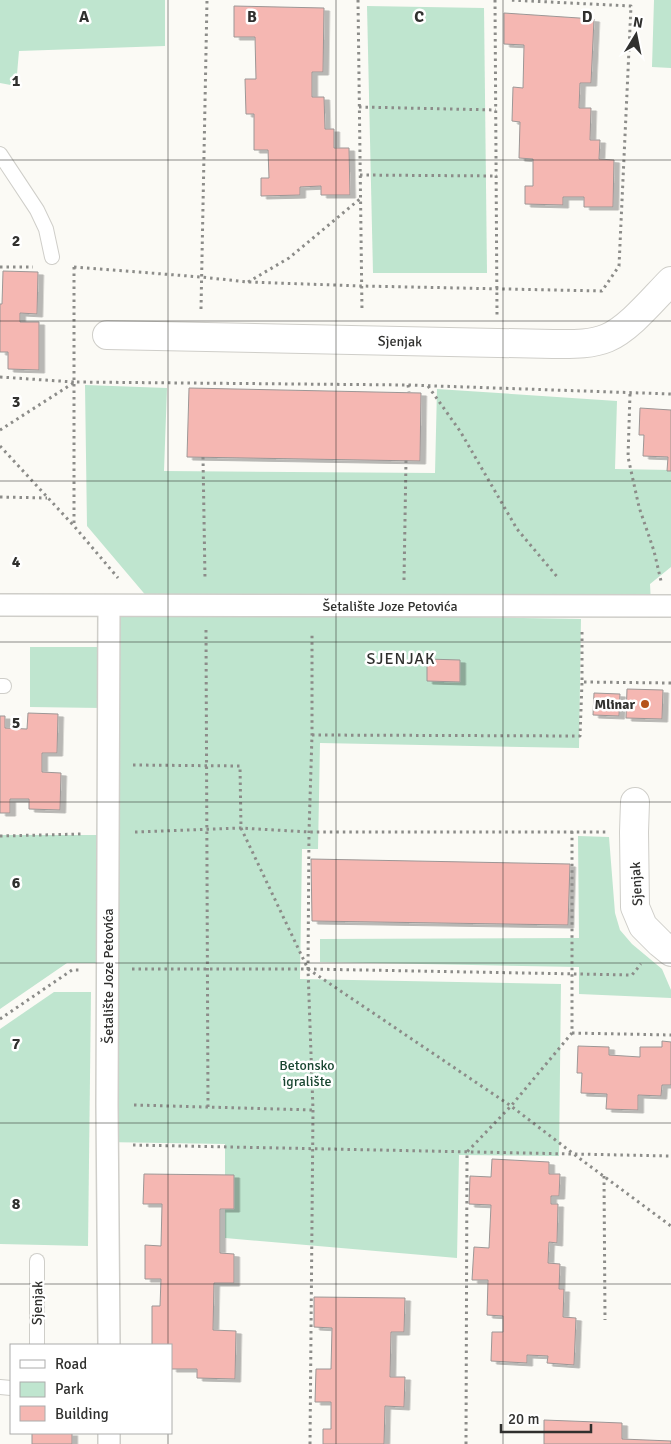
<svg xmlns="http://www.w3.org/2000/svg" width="671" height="1444" font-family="Signika,sans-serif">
	<defs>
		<filter id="shadow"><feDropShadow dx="5.5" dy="3" stdDeviation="0" flood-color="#0004"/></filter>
	</defs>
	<rect width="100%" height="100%" fill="#fbfaf5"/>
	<g fill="#bfe5cf">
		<polygon points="0,0 165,0 165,46 19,51 16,86 0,83"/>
		<polygon points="654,0 671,0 671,68 652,67"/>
		<polygon points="367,6 484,8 487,273 373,273"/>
		<polygon points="85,385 167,388 164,471 435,473 437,389 617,401 615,469 671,470 671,567 650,584 651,604 148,598 87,526"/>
		<polygon points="112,611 581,619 579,748 320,743 318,849 302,849 300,979 561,984 559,1156 459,1155 457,1258 225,1238 225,1144 104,1142"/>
		<polygon points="30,647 101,647 101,708 30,707"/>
		<polygon points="0,835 100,835 101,963 67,963 0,1009"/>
		<polygon points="578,836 609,837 615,913 620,930 632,944 662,969 671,990 671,998 579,994 579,967 320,962 320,939 579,938"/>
		<polygon points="54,992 91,992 88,1246 0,1244 0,1029"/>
	</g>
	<g fill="#f5b7b2" stroke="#9c9796" filter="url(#shadow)">
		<polygon points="234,6 324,8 323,72 312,72 312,97 324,97 325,129 334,129 334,148 349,148 350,195 321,195 321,186 300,187 300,195 261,196 261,178 269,178 268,150 254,150 254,114 246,114 245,79 256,79 255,37 234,37"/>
		<polygon points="504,13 594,19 591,83 580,83 579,108 591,108 590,140 600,140 599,159 614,160 613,207 584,207 584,197 563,197 563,205 525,204 525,186 533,186 533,159 519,158 520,122 512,121 513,87 523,88 524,45 504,44"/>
		<polygon points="3,271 38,272 37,314 20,313 20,322 39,322 39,370 8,369 8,352 0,352 0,304 2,304"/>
		<polygon points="189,388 421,393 420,461 187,457"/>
		<polygon points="640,408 671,410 671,471 667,471 668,457 643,456 644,435 639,435"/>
		<polygon points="427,659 460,660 460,682 427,681"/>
		<polygon points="627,689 663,690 662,719 626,718"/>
		<polygon points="594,693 620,694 619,716 593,715"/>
		<polygon points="28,713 58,714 57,753 42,753 42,772 61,773 60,810 29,809 29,799 10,799 10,813 0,813 0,716 5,716 5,728 27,729"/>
		<polygon points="311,859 570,864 568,925 312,921"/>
		<polygon points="662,1041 671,1042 671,1085 662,1085 661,1096 638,1095 638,1110 606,1109 607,1094 581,1093 582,1073 577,1073 578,1046 609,1047 609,1055 640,1057 640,1047 662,1047"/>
		<polygon points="492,1159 549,1162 549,1174 560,1174 559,1196 551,1196 551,1204 558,1204 557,1243 549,1242 548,1263 560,1264 559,1289 564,1289 563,1317 576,1318 574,1365 547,1363 548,1356 527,1355 527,1363 491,1361 492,1332 503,1332 503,1316 487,1315 488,1280 472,1280 474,1247 489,1248 491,1205 469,1204 470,1176 491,1177"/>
		<polygon points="144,1174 234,1175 234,1209 220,1209 220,1253 234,1254 234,1283 214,1283 213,1330 236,1331 235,1379 197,1378 197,1369 171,1369 171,1345 152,1345 152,1306 160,1306 161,1279 145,1279 145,1245 161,1246 162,1204 143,1204"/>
		<polygon points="314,1297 405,1298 404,1332 391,1332 390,1377 405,1377 404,1407 385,1406 384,1444 323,1444 323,1429 331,1429 331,1402 315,1402 316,1369 331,1369 332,1328 314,1327"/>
		<polygon points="544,1420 622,1423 622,1439 671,1441 671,1444 544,1444"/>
		<rect x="32" y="1433" width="40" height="11"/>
	</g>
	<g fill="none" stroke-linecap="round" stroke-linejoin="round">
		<defs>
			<g id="service">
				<polyline points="0,154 37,210 46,229 52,257"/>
				<polyline points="0,686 4,686"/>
				<polyline points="37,1345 37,1261"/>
				<polyline points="0,1387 11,1388"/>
			</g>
			<g id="pedestrian">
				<polyline points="0,605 671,606"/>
				<polyline points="109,1345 107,1105 109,606"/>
				<polyline points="109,1433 109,1444"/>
			</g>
			<g id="minor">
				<path d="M107,335l446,9c18,0 37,1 54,-6 23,-10 47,-40 64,-57"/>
				<polyline points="635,802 634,832 635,907 643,926 660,943 671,952"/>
			</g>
		</defs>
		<use href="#service" stroke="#cfcec9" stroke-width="16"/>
		<use href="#pedestrian" stroke="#cfcec9" stroke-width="24"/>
		<use href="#minor" stroke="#cfcec9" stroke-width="30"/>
		<g stroke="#8c8c89" stroke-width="3" stroke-dasharray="2.5 4" stroke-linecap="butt">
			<polyline points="358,0 362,312"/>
			<polyline points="495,0 497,315"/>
			<polyline points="359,107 496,110"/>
			<polyline points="360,175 497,176"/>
			<polyline points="0,267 33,267"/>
			<polyline points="74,267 201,277 248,282 362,286 602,291 619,266 631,6 509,0"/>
			<polyline points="74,267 74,526"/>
			<polyline points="248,282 289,258 361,198"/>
			<polyline points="201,309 207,0"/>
			<polyline points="0,377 74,382"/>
			<polyline points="408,385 409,392"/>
			<polyline points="428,386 460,431 517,529 559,579"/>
			<polyline points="630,394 628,457 639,507 654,551 661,581"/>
			<polyline points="0,430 75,382 408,385 671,394"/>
			<polyline points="0,446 74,526 118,578"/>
			<polyline points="203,457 205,579"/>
			<polyline points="0,497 47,498"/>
			<polyline points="404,580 406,460"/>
			<polyline points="206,630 208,1107"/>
			<polyline points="582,632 582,682 671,683"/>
			<polyline points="312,735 580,736 582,682"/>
			<polyline points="133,765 240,766 241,828 308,969 511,1106 575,1155 671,1226"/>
			<polyline points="135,832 241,828 309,832 606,832"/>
			<polyline points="0,836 83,834"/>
			<polyline points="132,969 308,969 632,975 641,964"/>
			<polyline points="0,1019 72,970 81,970"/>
			<polyline points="572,1033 671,1035"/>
			<polyline points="134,1105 313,1110"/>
			<polyline points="133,1145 671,1156"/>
			<polyline points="604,1176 605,1320"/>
			<polyline points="310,1444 313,1110 308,969 309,832 312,735 312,632"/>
			<polyline points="466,1444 467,1152 511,1106 572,1033 572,831"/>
		</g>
		<use href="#service" stroke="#fff" stroke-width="14"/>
		<use href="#pedestrian" stroke="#fff" stroke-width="21"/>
		<use href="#minor" stroke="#fff" stroke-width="28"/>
	</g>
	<path fill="none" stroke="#30302e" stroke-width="1" stroke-opacity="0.55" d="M168,0v1345M336,0v1444M503,0v1444M0,160h671M0,321h671M0,481h671M0,642h671M0,802h671M0,963h671M0,1123h671M0,1284h671M168,1433v11"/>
	<circle fill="#b55319" stroke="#fff" stroke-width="2" cx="645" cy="704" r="5"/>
	<g text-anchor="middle" stroke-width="5" stroke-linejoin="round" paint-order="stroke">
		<g font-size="14" fill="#30302e" stroke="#fff">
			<text transform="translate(400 341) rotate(1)" y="5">Sjenjak</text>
			<text x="390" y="611">Šetalište Joze Petovića</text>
			<text transform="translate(636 884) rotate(-93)" y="5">Sjenjak</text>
			<text transform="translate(108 976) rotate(-90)" y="5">Šetalište Joze Petovića</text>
			<text transform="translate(37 1303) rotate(-89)" y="5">Sjenjak</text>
		</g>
		<g font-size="14" font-weight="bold" fill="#30302e" stroke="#fff" text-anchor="end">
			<text x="635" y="709">Mlinar</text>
		</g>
		<g font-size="14" fill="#194631" stroke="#fff">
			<text x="307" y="1070">Betonsko<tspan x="307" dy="16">igralište</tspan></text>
		</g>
		<g font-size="16" letter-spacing="1" fill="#30302e" stroke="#fff">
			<text x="401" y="664">SJENJAK</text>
		</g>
	</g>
	<g font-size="16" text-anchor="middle" font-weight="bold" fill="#30302e" stroke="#fff" stroke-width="5" stroke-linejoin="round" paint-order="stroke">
		<text x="84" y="22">A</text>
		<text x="252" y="22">B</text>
		<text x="419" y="22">C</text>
		<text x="587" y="22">D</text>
		<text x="16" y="86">1</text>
		<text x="16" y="246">2</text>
		<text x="16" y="407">3</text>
		<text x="16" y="567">4</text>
		<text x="16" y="728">5</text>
		<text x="16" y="888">6</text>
		<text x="16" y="1049">7</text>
		<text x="16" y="1209">8</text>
	</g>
	<rect x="10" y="1344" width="162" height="90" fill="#ffffff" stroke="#acacab"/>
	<rect x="20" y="1360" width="25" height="8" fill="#ffffff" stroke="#acacab"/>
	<text x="55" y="1369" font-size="15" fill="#30302e">Road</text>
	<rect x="20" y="1382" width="25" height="15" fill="#bfe5cf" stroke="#acacab"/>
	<text x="55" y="1394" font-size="15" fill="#30302e">Park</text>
	<rect x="20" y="1406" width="25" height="15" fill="#f5b7b2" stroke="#acacab"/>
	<text x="55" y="1419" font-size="15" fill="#30302e">Building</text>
	<g transform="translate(636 35) rotate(10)" stroke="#ffffff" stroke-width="4" paint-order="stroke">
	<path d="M0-4L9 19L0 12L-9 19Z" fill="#30302e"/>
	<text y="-8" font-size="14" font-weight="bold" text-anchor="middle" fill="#30302e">N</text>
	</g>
	<path d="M501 1424v8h90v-8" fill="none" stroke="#30302e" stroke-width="2.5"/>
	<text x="508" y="1424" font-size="15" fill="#30302e" stroke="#ffffff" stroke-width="4" paint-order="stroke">20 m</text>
</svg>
